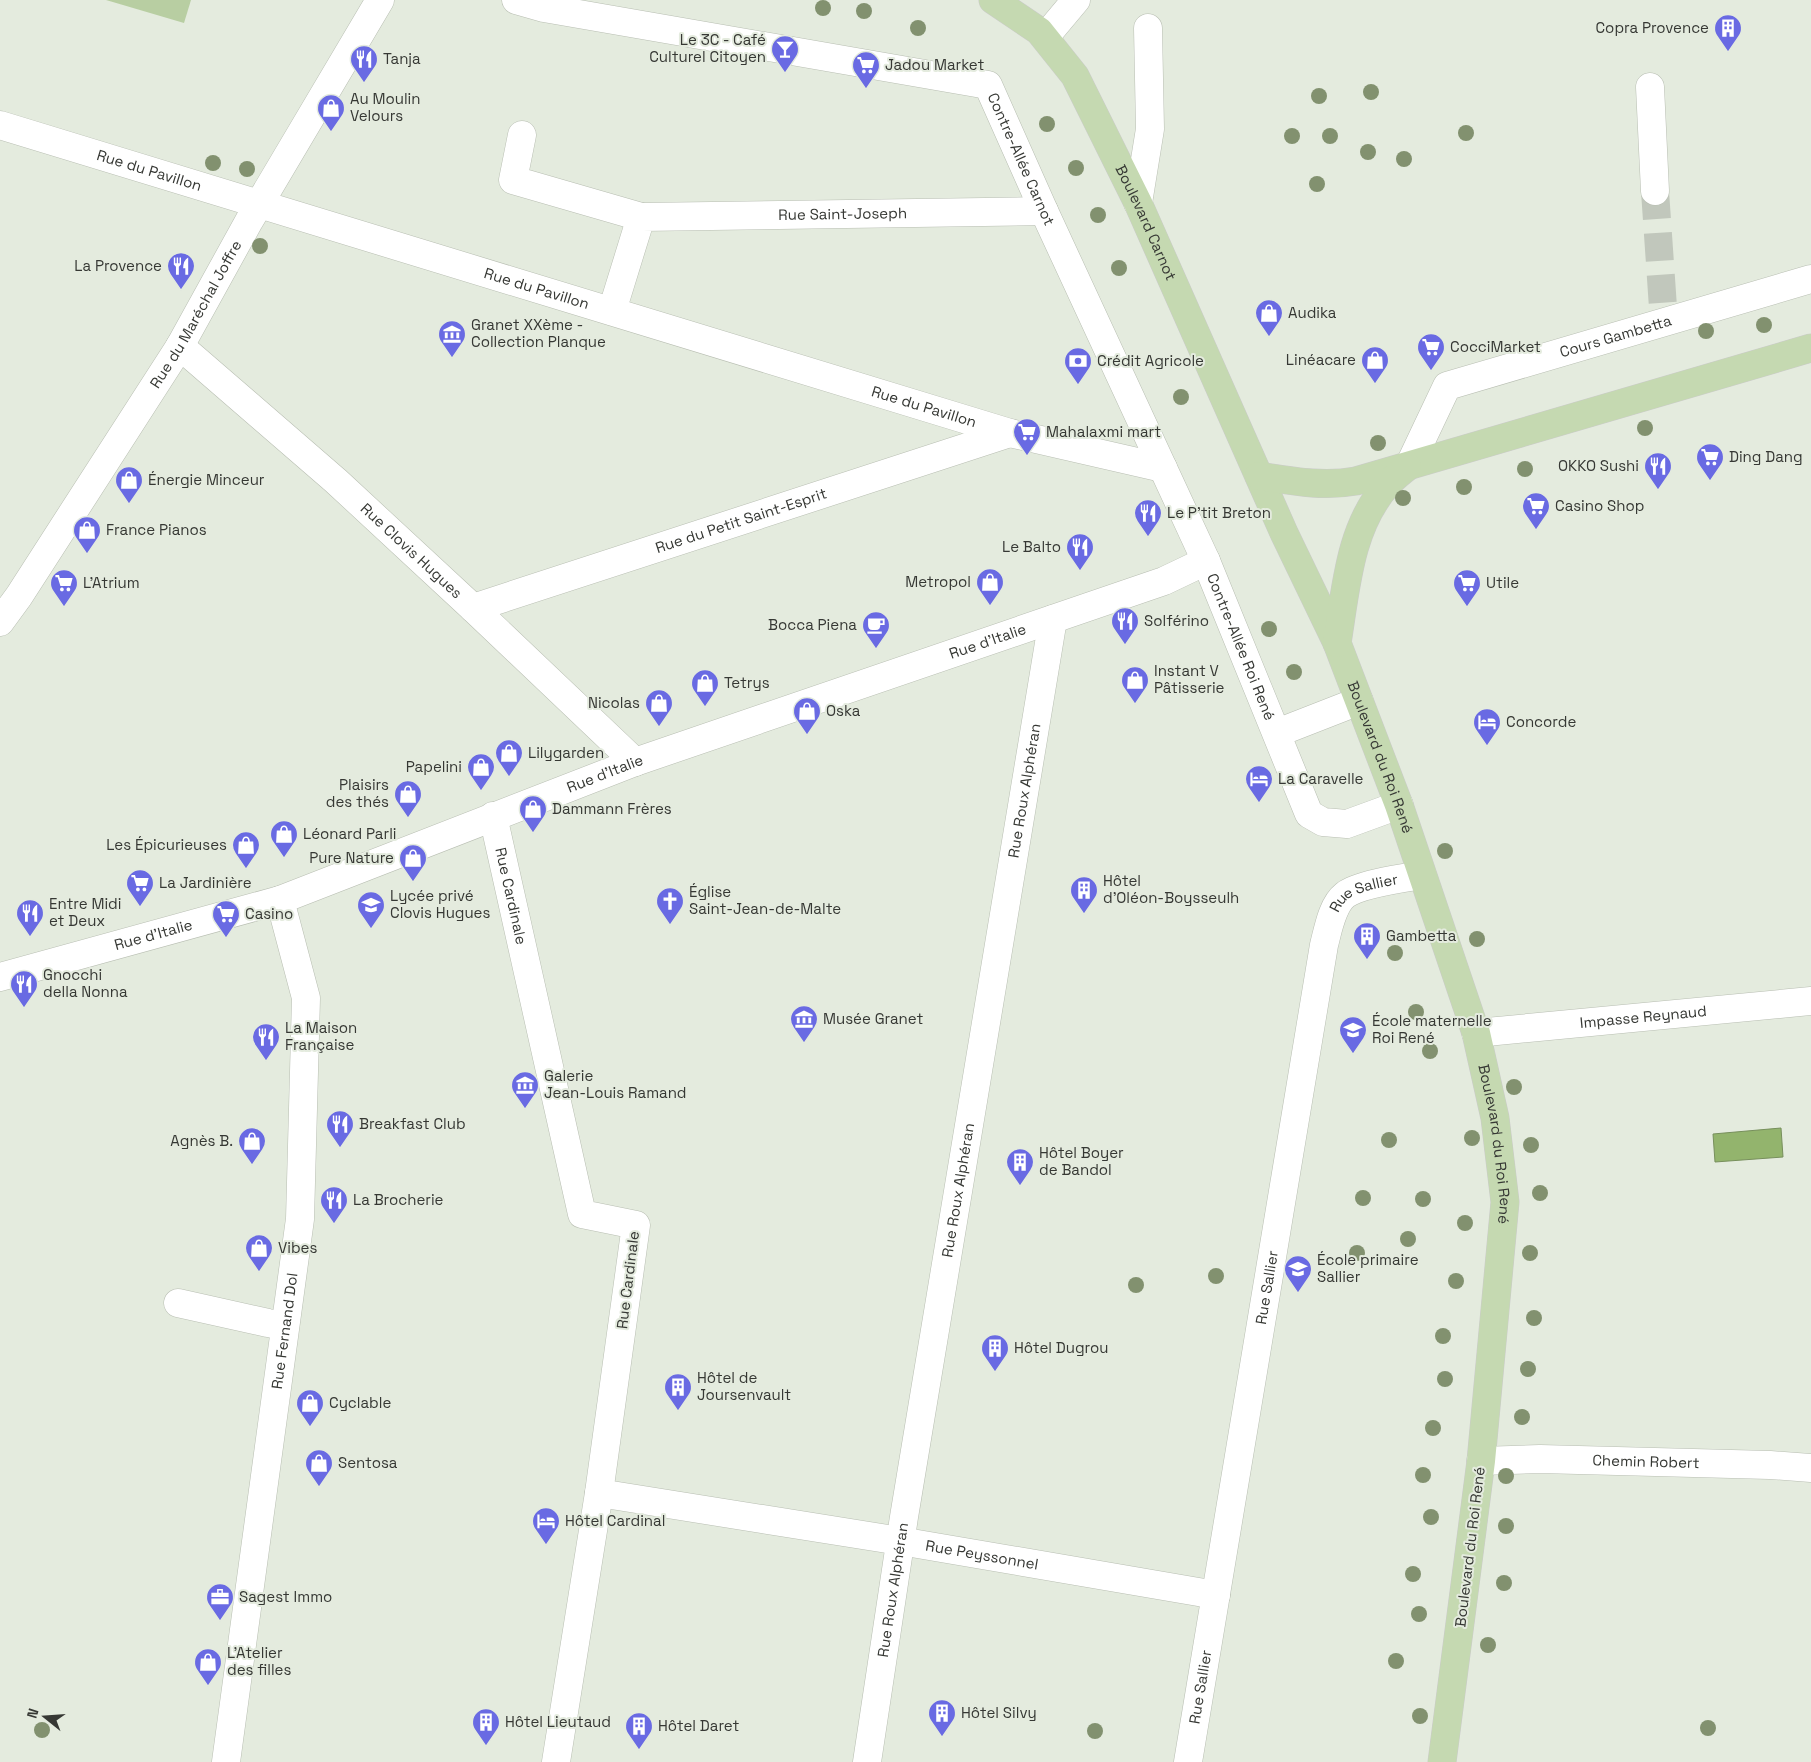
<svg xmlns="http://www.w3.org/2000/svg" width="1811" height="1762" font-family="'Space Grotesk',sans-serif">
<rect width="100%" height="100%" fill="#e4ebde"/>
<path fill="#b8cea2" d="M106,0H191L184,23Z"/>
<path fill="#93b46d" stroke="#778f5c" d="M1781,1128L1783,1157L1715,1162L1713,1134Z"/>
<g fill="none" stroke-linecap="round" stroke-linejoin="round">
<path stroke="#c1c7bc" stroke-width="28" stroke-dasharray="28 14" stroke-linecap="butt" d="M1655,191L1664,322"/>
<g stroke="#b8beb2" stroke-width="29">
<g id="minor">
<path id="s1" d="M516,0L544,8L988,85L1044,211L1206,561L1309,814L1323,822L1347,824L1399,805"/>
<path d="M1045,37L1076,0"/>
<path d="M1650,87L1655,191"/>
<path id="s2" d="M0,125L1010,433L1163,468"/>
<path d="M522,135L513,180L641,217"/>
<path d="M1138,203L1150,129L1148,28"/>
<path id="s3" d="M612,311L641,217L1044,211"/>
<path id="s4" d="M180,346L336,481L473,608L635,762"/>
<path id="s5" d="M1410,464L1447,386L1811,279"/>
<path id="s6" d="M473,608L1010,433"/>
<path id="s7" d="M0,622L19,596L180,346L249,221L380,0"/>
<path d="M1277,733L1359,701"/>
<path id="s8" d="M493,816L582,1214L636,1225L599,1493L556,1762"/>
<path id="s9" d="M0,977L280,900L635,762L1164,581L1206,561"/>
<path id="s10" d="M1476,1033L1811,1001"/>
<path d="M178,1303L268,1323L285,1326"/>
<path id="s11" d="M1481,1461L1540,1459L1770,1465L1811,1468"/>
<path id="s12" d="M599,1493L900,1541L1216,1595"/>
<path id="s13" d="M226,1762L300,1219L306,998L280,900"/>
<path id="s14" d="M867,1762L904,1517L1053,619"/>
<path id="s15" d="M1188,1762L1324,945C1328,930 1332,905 1345,895C1359,884 1404,878 1422,875"/>
</g>
</g>
<g stroke="#cbcbca" stroke-width="29">
<g id="major">
<path id="s16" d="M993,0L1039,31L1075,76L1138,203L1284,533L1337,643L1399,805L1476,1033L1495,1118L1505,1202L1481,1461L1442,1762"/>
<path d="M1259,476C1292,481 1323,487 1356,481L1811,348"/>
<path d="M1337,643C1346,589 1349,528 1387,485C1393,478 1401,472 1407,467"/>
</g>
</g>
<use href="#minor" stroke="#fff" stroke-width="28"/>
<use href="#major" stroke="#c5d9b1" stroke-width="28"/>
</g>
<g fill="#82916f">
<circle cx="823" cy="8" r="8"/>
<circle cx="864" cy="11" r="8"/>
<circle cx="918" cy="28" r="8"/>
<circle cx="1371" cy="92" r="8"/>
<circle cx="1319" cy="96" r="8"/>
<circle cx="1047" cy="124" r="8"/>
<circle cx="1466" cy="133" r="8"/>
<circle cx="1292" cy="136" r="8"/>
<circle cx="1330" cy="136" r="8"/>
<circle cx="1368" cy="152" r="8"/>
<circle cx="1404" cy="159" r="8"/>
<circle cx="213" cy="163" r="8"/>
<circle cx="1076" cy="168" r="8"/>
<circle cx="247" cy="169" r="8"/>
<circle cx="1317" cy="184" r="8"/>
<circle cx="1098" cy="215" r="8"/>
<circle cx="260" cy="246" r="8"/>
<circle cx="1119" cy="268" r="8"/>
<circle cx="1764" cy="325" r="8"/>
<circle cx="1706" cy="331" r="8"/>
<circle cx="1181" cy="397" r="8"/>
<circle cx="1645" cy="428" r="8"/>
<circle cx="1378" cy="443" r="8"/>
<circle cx="1525" cy="469" r="8"/>
<circle cx="1464" cy="487" r="8"/>
<circle cx="1403" cy="498" r="8"/>
<circle cx="1269" cy="629" r="8"/>
<circle cx="1294" cy="672" r="8"/>
<circle cx="1445" cy="851" r="8"/>
<circle cx="1477" cy="939" r="8"/>
<circle cx="1395" cy="953" r="8"/>
<circle cx="1416" cy="1012" r="8"/>
<circle cx="1430" cy="1051" r="8"/>
<circle cx="1514" cy="1087" r="8"/>
<circle cx="1472" cy="1138" r="8"/>
<circle cx="1389" cy="1140" r="8"/>
<circle cx="1531" cy="1145" r="8"/>
<circle cx="1540" cy="1193" r="8"/>
<circle cx="1363" cy="1198" r="8"/>
<circle cx="1423" cy="1199" r="8"/>
<circle cx="1465" cy="1223" r="8"/>
<circle cx="1408" cy="1239" r="8"/>
<circle cx="1357" cy="1253" r="8"/>
<circle cx="1530" cy="1253" r="8"/>
<circle cx="1216" cy="1276" r="8"/>
<circle cx="1456" cy="1281" r="8"/>
<circle cx="1136" cy="1285" r="8"/>
<circle cx="1534" cy="1318" r="8"/>
<circle cx="1443" cy="1336" r="8"/>
<circle cx="1528" cy="1369" r="8"/>
<circle cx="1445" cy="1379" r="8"/>
<circle cx="1522" cy="1417" r="8"/>
<circle cx="1433" cy="1428" r="8"/>
<circle cx="1423" cy="1475" r="8"/>
<circle cx="1506" cy="1476" r="8"/>
<circle cx="1431" cy="1517" r="8"/>
<circle cx="1506" cy="1526" r="8"/>
<circle cx="1413" cy="1574" r="8"/>
<circle cx="1504" cy="1583" r="8"/>
<circle cx="1419" cy="1614" r="8"/>
<circle cx="1488" cy="1645" r="8"/>
<circle cx="1396" cy="1661" r="8"/>
<circle cx="1420" cy="1716" r="8"/>
<circle cx="1708" cy="1728" r="8"/>
<circle cx="42" cy="1730" r="8"/>
<circle cx="1095" cy="1731" r="8"/>
</g>
<defs>
<g id="building-pin" transform="scale(1.4375)"><path d="M0 17L-7.5 6A9.5 9.5 0 1 1 7.5 6Z" fill="#696ae3" stroke="#e4ebde"/><path d="M-4-6H4V6H1V3H-1V6H-4ZM-2.5-4.3h1.7v1.8h-1.7ZM.8-4.3h1.7v1.8H.8ZM-2.5-1h1.7V.8h-1.7ZM.8-1h1.7V.8H.8Z" fill="#fff"/></g>
<g id="bar-pin" transform="scale(1.4375)"><path d="M0 17L-7.5 6A9.5 9.5 0 1 1 7.5 6Z" fill="#696ae3" stroke="#e4ebde"/><path d="M-6-5H6L.8 .8V4.5H3.5V6h-7V4.5H-.8V.8Z" fill="#fff"/></g>
<g id="restaurant-pin" transform="scale(1.4375)"><path d="M0 17L-7.5 6A9.5 9.5 0 1 1 7.5 6Z" fill="#696ae3" stroke="#e4ebde"/><path d="M-5-6h1v4h1v-4h1v4h1v-4h1v5L-1.5 .5V6h-2V.5L-5-1ZM5-6V6H3V1.5H1.5Q1.5-4 5-6Z" fill="#fff"/></g>
<g id="supermarket-pin" transform="scale(1.4375)"><path d="M0 17L-7.5 6A9.5 9.5 0 1 1 7.5 6Z" fill="#696ae3" stroke="#e4ebde"/><path d="M-6-5.5h2.5l.6 2H6L4.5 2H-2.5L-4.4-4H-6ZM-1.5 3.2a1.3 1.3 0 1 0 .1 0ZM3 3.2a1.3 1.3 0 1 0 .1 0Z" fill="#fff"/></g>
<g id="shop-pin" transform="scale(1.4375)"><path d="M0 17L-7.5 6A9.5 9.5 0 1 1 7.5 6Z" fill="#696ae3" stroke="#e4ebde"/><path d="M-5-2.5h2.3a2.7 3.5 0 0 1 5.4 0H5L5.5 6h-11ZM-1.5-2.5h3a1.5 2.3 0 0 0-3 0Z" fill="#fff"/></g>
<g id="museum-pin" transform="scale(1.4375)"><path d="M0 17L-7.5 6A9.5 9.5 0 1 1 7.5 6Z" fill="#696ae3" stroke="#e4ebde"/><path d="M0-6L6-3V-2H-6V-3ZM-5-1h2V3h-2ZM-1-1h2V3h-2ZM3-1h2V3H3ZM-6 4H6V6H-6Z" fill="#fff"/></g>
<g id="bank-pin" transform="scale(1.4375)"><path d="M0 17L-7.5 6A9.5 9.5 0 1 1 7.5 6Z" fill="#696ae3" stroke="#e4ebde"/><path d="M-6-4H6V4H-6ZM0-2.3a2.3 2.3 0 1 0 0 4.6a2.3 2.3 0 1 0 0-4.6Z" fill="#fff"/></g>
<g id="cafe-pin" transform="scale(1.4375)"><path d="M0 17L-7.5 6A9.5 9.5 0 1 1 7.5 6Z" fill="#696ae3" stroke="#e4ebde"/><path d="M-5.5-4.5H6V0H3Q3 3.5 0 3.5H-2.5Q-5.5 3.5-5.5 0ZM3-3.2v2h1.7v-2ZM-6 4.5H4V6H-6Z" fill="#fff"/></g>
<g id="hotel-pin" transform="scale(1.4375)"><path d="M0 17L-7.5 6A9.5 9.5 0 1 1 7.5 6Z" fill="#696ae3" stroke="#e4ebde"/><path d="M-6-4.5h1.5V1H6V5H4.5V3h-9V5H-6ZM-4 0a1.8 1.8 0 1 1 3.6 0ZM.5 0V-2.5h3Q6-2.5 6 0Z" fill="#fff"/></g>
<g id="church-pin" transform="scale(1.4375)"><path d="M0 17L-7.5 6A9.5 9.5 0 1 1 7.5 6Z" fill="#696ae3" stroke="#e4ebde"/><path d="M-1.2-6h2.4v3.5h3.3v2.4h-3.3V6h-2.4V-.1h-3.3v-2.4h3.3Z" fill="#fff"/></g>
<g id="school-pin" transform="scale(1.4375)"><path d="M0 17L-7.5 6A9.5 9.5 0 1 1 7.5 6Z" fill="#696ae3" stroke="#e4ebde"/><path d="M0-5L7-2L0 1L-7-2ZM-4 1L0 2.5L4 1V4Q0 6-4 4Z" fill="#fff"/></g>
<g id="office-pin" transform="scale(1.4375)"><path d="M0 17L-7.5 6A9.5 9.5 0 1 1 7.5 6Z" fill="#696ae3" stroke="#e4ebde"/><path d="M-6-3h4V-5.5h4V-3h4V5H-6ZM-1-4.5V-3h2v-1.5ZM-6 0V1H6V0Z" fill="#fff"/></g>
</defs>
<g fill-rule="evenodd">
<use href="#building-pin" x="1728" y="28"/>
<use href="#bar-pin" x="785" y="49"/>
<use href="#restaurant-pin" x="364" y="59"/>
<use href="#supermarket-pin" x="866" y="65"/>
<use href="#shop-pin" x="331" y="108"/>
<use href="#restaurant-pin" x="181" y="266"/>
<use href="#shop-pin" x="1269" y="313"/>
<use href="#museum-pin" x="452" y="334"/>
<use href="#supermarket-pin" x="1431" y="347"/>
<use href="#shop-pin" x="1375" y="360"/>
<use href="#bank-pin" x="1078" y="361"/>
<use href="#supermarket-pin" x="1027" y="432"/>
<use href="#supermarket-pin" x="1710" y="457"/>
<use href="#restaurant-pin" x="1658" y="466"/>
<use href="#shop-pin" x="129" y="480"/>
<use href="#supermarket-pin" x="1536" y="506"/>
<use href="#restaurant-pin" x="1148" y="513"/>
<use href="#shop-pin" x="87" y="530"/>
<use href="#restaurant-pin" x="1080" y="547"/>
<use href="#shop-pin" x="990" y="582"/>
<use href="#supermarket-pin" x="64" y="583"/>
<use href="#supermarket-pin" x="1467" y="583"/>
<use href="#restaurant-pin" x="1125" y="621"/>
<use href="#cafe-pin" x="876" y="625"/>
<use href="#shop-pin" x="1135" y="680"/>
<use href="#shop-pin" x="705" y="683"/>
<use href="#shop-pin" x="659" y="703"/>
<use href="#shop-pin" x="807" y="711"/>
<use href="#hotel-pin" x="1487" y="722"/>
<use href="#shop-pin" x="509" y="753"/>
<use href="#shop-pin" x="481" y="767"/>
<use href="#hotel-pin" x="1259" y="779"/>
<use href="#shop-pin" x="408" y="794"/>
<use href="#shop-pin" x="533" y="809"/>
<use href="#shop-pin" x="284" y="834"/>
<use href="#shop-pin" x="246" y="845"/>
<use href="#shop-pin" x="413" y="858"/>
<use href="#supermarket-pin" x="140" y="883"/>
<use href="#building-pin" x="1084" y="890"/>
<use href="#church-pin" x="670" y="901"/>
<use href="#school-pin" x="371" y="905"/>
<use href="#restaurant-pin" x="30" y="913"/>
<use href="#supermarket-pin" x="226" y="914"/>
<use href="#building-pin" x="1367" y="936"/>
<use href="#restaurant-pin" x="24" y="984"/>
<use href="#museum-pin" x="804" y="1019"/>
<use href="#school-pin" x="1353" y="1030"/>
<use href="#restaurant-pin" x="266" y="1037"/>
<use href="#museum-pin" x="525" y="1085"/>
<use href="#restaurant-pin" x="340" y="1124"/>
<use href="#shop-pin" x="252" y="1141"/>
<use href="#building-pin" x="1020" y="1162"/>
<use href="#restaurant-pin" x="334" y="1200"/>
<use href="#shop-pin" x="259" y="1248"/>
<use href="#school-pin" x="1298" y="1269"/>
<use href="#building-pin" x="995" y="1348"/>
<use href="#building-pin" x="678" y="1387"/>
<use href="#shop-pin" x="310" y="1403"/>
<use href="#shop-pin" x="319" y="1463"/>
<use href="#hotel-pin" x="546" y="1521"/>
<use href="#office-pin" x="220" y="1597"/>
<use href="#shop-pin" x="208" y="1662"/>
<use href="#building-pin" x="942" y="1713"/>
<use href="#building-pin" x="486" y="1722"/>
<use href="#building-pin" x="639" y="1726"/>
</g>
<g text-anchor="middle" stroke-width="4" stroke-linejoin="round" paint-order="stroke">
<g font-size="15" fill="#363834" stroke="#e4ebde" text-anchor="start">
<text x="1709" y="33" text-anchor="end">Copra Provence</text>
<text x="766" y="45" text-anchor="end">Le 3C - Café<tspan x="766" dy="17">Culturel Citoyen</tspan></text>
<text x="383" y="64">Tanja</text>
<text x="885" y="70">Jadou Market</text>
<text x="350" y="104">Au Moulin<tspan x="350" dy="17">Velours</tspan></text>
<text x="162" y="271" text-anchor="end">La Provence</text>
<text x="1288" y="318">Audika</text>
<text x="471" y="330">Granet XXème -<tspan x="471" dy="17">Collection Planque</tspan></text>
<text x="1450" y="352">CocciMarket</text>
<text x="1356" y="365" text-anchor="end">Linéacare</text>
<text x="1097" y="366">Crédit Agricole</text>
<text x="1046" y="437">Mahalaxmi mart</text>
<text x="1729" y="462">Ding Dang</text>
<text x="1639" y="471" text-anchor="end">OKKO Sushi</text>
<text x="148" y="485">Énergie Minceur</text>
<text x="1555" y="511">Casino Shop</text>
<text x="1167" y="518">Le P'tit Breton</text>
<text x="106" y="535">France Pianos</text>
<text x="1061" y="552" text-anchor="end">Le Balto</text>
<text x="971" y="587" text-anchor="end">Metropol</text>
<text x="83" y="588">L'Atrium</text>
<text x="1486" y="588">Utile</text>
<text x="1144" y="626">Solférino</text>
<text x="857" y="630" text-anchor="end">Bocca Piena</text>
<text x="1154" y="676">Instant V<tspan x="1154" dy="17">Pâtisserie</tspan></text>
<text x="724" y="688">Tetrys</text>
<text x="640" y="708" text-anchor="end">Nicolas</text>
<text x="826" y="716">Oska</text>
<text x="1506" y="727">Concorde</text>
<text x="528" y="758">Lilygarden</text>
<text x="462" y="772" text-anchor="end">Papelini</text>
<text x="1278" y="784">La Caravelle</text>
<text x="389" y="790" text-anchor="end">Plaisirs<tspan x="389" dy="17">des thés</tspan></text>
<text x="552" y="814">Dammann Frères</text>
<text x="303" y="839">Léonard Parli</text>
<text x="227" y="850" text-anchor="end">Les Épicurieuses</text>
<text x="394" y="863" text-anchor="end">Pure Nature</text>
<text x="1103" y="886">Hôtel<tspan x="1103" dy="17">d'Oléon-Boysseulh</tspan></text>
<text x="159" y="888">La Jardinière</text>
<text x="689" y="897">Église<tspan x="689" dy="17">Saint-Jean-de-Malte</tspan></text>
<text x="390" y="901">Lycée privé<tspan x="390" dy="17">Clovis Hugues</tspan></text>
<text x="49" y="909">Entre Midi<tspan x="49" dy="17">et Deux</tspan></text>
<text x="245" y="919">Casino</text>
<text x="1386" y="941">Gambetta</text>
<text x="43" y="980">Gnocchi<tspan x="43" dy="17">della Nonna</tspan></text>
<text x="823" y="1024">Musée Granet</text>
<text x="1372" y="1026">École maternelle<tspan x="1372" dy="17">Roi René</tspan></text>
<text x="285" y="1033">La Maison<tspan x="285" dy="17">Française</tspan></text>
<text x="544" y="1081">Galerie<tspan x="544" dy="17">Jean-Louis Ramand</tspan></text>
<text x="359" y="1129">Breakfast Club</text>
<text x="233" y="1146" text-anchor="end">Agnès B.</text>
<text x="1039" y="1158">Hôtel Boyer<tspan x="1039" dy="17">de Bandol</tspan></text>
<text x="353" y="1205">La Brocherie</text>
<text x="278" y="1253">Vibes</text>
<text x="1317" y="1265">École primaire<tspan x="1317" dy="17">Sallier</tspan></text>
<text x="1014" y="1353">Hôtel Dugrou</text>
<text x="697" y="1383">Hôtel de<tspan x="697" dy="17">Joursenvault</tspan></text>
<text x="329" y="1408">Cyclable</text>
<text x="338" y="1468">Sentosa</text>
<text x="565" y="1526">Hôtel Cardinal</text>
<text x="239" y="1602">Sagest Immo</text>
<text x="227" y="1658">L'Atelier<tspan x="227" dy="17">des filles</tspan></text>
<text x="961" y="1718">Hôtel Silvy</text>
<text x="505" y="1727">Hôtel Lieutaud</text>
<text x="658" y="1731">Hôtel Daret</text>
</g>
<g font-size="15" fill="#363834" stroke="#e4ebde">
<text dy="5" stroke="none"><textPath href="#s1" startOffset="561">Contre-Allée Carnot</textPath></text>
<text dy="5" stroke="none"><textPath href="#s2" startOffset="156">Rue du Pavillon</textPath></text>
<text dy="5" stroke="none"><textPath href="#s3" startOffset="300">Rue Saint-Joseph</textPath></text>
<text dy="5" stroke="none"><textPath href="#s16" startOffset="276">Boulevard Carnot</textPath></text>
<text dy="5" stroke="none"><textPath href="#s2" startOffset="561">Rue du Pavillon</textPath></text>
<text dy="5" stroke="none"><textPath href="#s7" startOffset="365">Rue du Maréchal Joffre</textPath></text>
<text dy="5" stroke="none"><textPath href="#s5" startOffset="262">Cours Gambetta</textPath></text>
<text dy="5" stroke="none"><textPath href="#s2" startOffset="966">Rue du Pavillon</textPath></text>
<text dy="5" stroke="none"><textPath href="#s6" startOffset="282">Rue du Petit Saint-Esprit</textPath></text>
<text dy="5" stroke="none"><textPath href="#s4" startOffset="309">Rue Clovis Hugues</textPath></text>
<text dy="5" stroke="none"><textPath href="#s9" startOffset="1044">Rue d'Italie</textPath></text>
<text dy="5" stroke="none"><textPath href="#s1" startOffset="1096">Contre-Allée Roi René</textPath></text>
<text dy="5" stroke="none"><textPath href="#s16" startOffset="860">Boulevard du Roi René</textPath></text>
<text dy="5" stroke="none"><textPath href="#s9" startOffset="639">Rue d'Italie</textPath></text>
<text dy="5" stroke="none"><textPath href="#s14" startOffset="984">Rue Roux Alphéran</textPath></text>
<text dy="5" stroke="none"><textPath href="#s8" startOffset="82">Rue Cardinale</textPath></text>
<text dy="5" stroke="none"><textPath href="#s15" startOffset="901">Rue Sallier</textPath></text>
<text dy="5" stroke="none"><textPath href="#s9" startOffset="159">Rue d'Italie</textPath></text>
<text dy="5" stroke="none"><textPath href="#s10" startOffset="168">Impasse Reynaud</textPath></text>
<text dy="5" stroke="none"><textPath href="#s16" startOffset="1265">Boulevard du Roi René</textPath></text>
<text dy="5" stroke="none"><textPath href="#s14" startOffset="579">Rue Roux Alphéran</textPath></text>
<text transform="translate(628 1280) rotate(-83)" y="5">Rue Cardinale</text>
<text dy="5" stroke="none"><textPath href="#s15" startOffset="481">Rue Sallier</textPath></text>
<text dy="5" stroke="none"><textPath href="#s13" startOffset="435">Rue Fernand Dol</textPath></text>
<text dy="5" stroke="none"><textPath href="#s11" startOffset="165">Chemin Robert</textPath></text>
<text transform="translate(1470 1547) rotate(-83)" y="5">Boulevard du Roi René</text>
<text dy="5" stroke="none"><textPath href="#s12" startOffset="388">Rue Peyssonnel</textPath></text>
<text dy="5" stroke="none"><textPath href="#s14" startOffset="174">Rue Roux Alphéran</textPath></text>
<text dy="5" stroke="none"><textPath href="#s15" startOffset="76">Rue Sallier</textPath></text>
</g>
</g>
<g transform="translate(45 1717) rotate(287)" stroke="#e4ebde" stroke-width="4" paint-order="stroke">
<path d="M0-4L9 19L0 12L-9 19Z" fill="#363834"/>
<text y="-8" font-size="14" font-weight="bold" text-anchor="middle" fill="#363834">N</text>
</g>
</svg>
